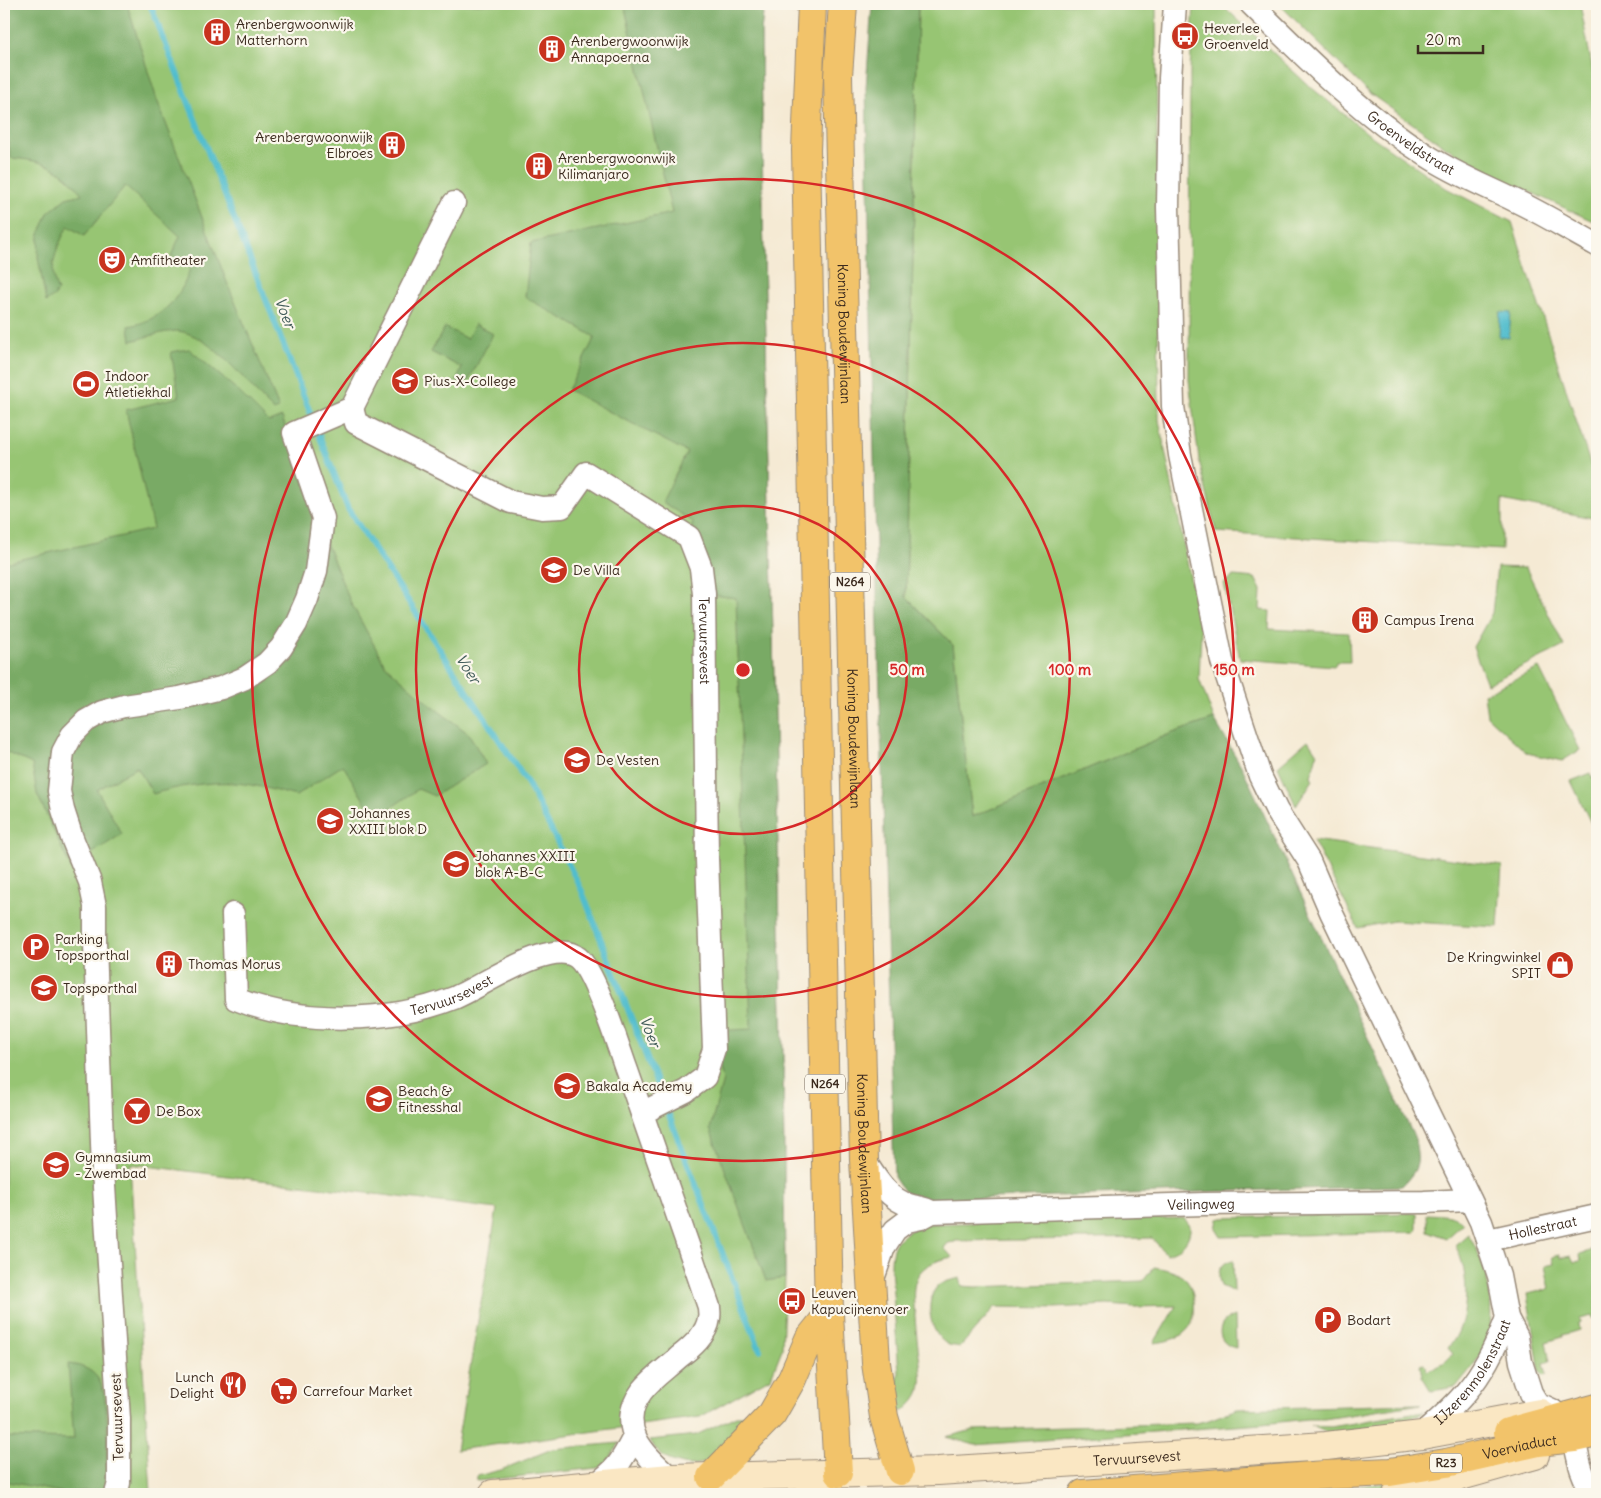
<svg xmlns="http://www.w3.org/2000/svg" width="1601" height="1498" font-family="Delius,sans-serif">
<rect width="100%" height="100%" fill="#fbf7ec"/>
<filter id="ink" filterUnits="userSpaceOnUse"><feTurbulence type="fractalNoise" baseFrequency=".02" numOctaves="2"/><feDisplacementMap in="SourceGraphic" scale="10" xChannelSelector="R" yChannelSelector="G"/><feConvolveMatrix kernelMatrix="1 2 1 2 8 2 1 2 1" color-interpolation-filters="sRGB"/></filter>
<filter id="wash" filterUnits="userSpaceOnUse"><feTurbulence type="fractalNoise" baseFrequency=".0096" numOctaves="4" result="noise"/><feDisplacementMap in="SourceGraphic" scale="20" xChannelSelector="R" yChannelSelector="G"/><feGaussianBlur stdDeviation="1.12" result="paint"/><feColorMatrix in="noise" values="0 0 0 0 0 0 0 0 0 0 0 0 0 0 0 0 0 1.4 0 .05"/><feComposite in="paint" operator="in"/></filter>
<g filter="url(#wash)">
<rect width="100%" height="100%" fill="#f5ead4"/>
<path fill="#97c573" stroke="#697848" d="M4,4H764L761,32L763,213L783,1057L785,1278L782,1349L771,1377L700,1417L456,1450L497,1209L130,1164L151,1493L4,1494Z
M918,4H1156L1159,420L1201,632L1199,679L1214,719L1170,734L972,817L953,645L906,597Z
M1194,4H1221L1307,84L1367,133L1446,188L1512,222L1597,485V519L1502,500V550L1216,532L1199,460L1189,380L1190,70Z
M1279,4H1580L1597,93V223L1500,178L1447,148L1369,93Z
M1497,567L1526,568L1564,646L1487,684L1473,647L1492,613Z
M1234,576L1255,578L1261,590L1260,610L1270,611L1269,629L1349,633L1350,662H1336L1335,666L1240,659L1224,583Z
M1539,668L1580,750L1562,761L1527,753L1487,716L1484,694Z
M1308,740L1317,754L1311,776L1313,780L1296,806L1278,766Z
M1591,773L1597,787V836L1571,781Z
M1313,840L1502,866L1498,927L1394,921L1358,928Z
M1411,1213L1417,1214V1230L1415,1232L1221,1237L1216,1229L1218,1219L1222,1218Z
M1427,1214C1439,1215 1456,1214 1463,1224L1447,1238L1428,1231Z
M1184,1218L1190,1226C1191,1240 1180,1251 1166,1254L1152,1238L955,1241V1242L948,1243L944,1248L952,1257C913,1265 911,1281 915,1316C916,1332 918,1347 920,1363C921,1374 923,1381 919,1393C916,1400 909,1406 904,1411H897L895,1397L899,1372L891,1267C891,1238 900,1237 922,1224Z
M1468,1234C1486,1263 1498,1309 1486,1342C1480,1359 1467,1373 1456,1387L1431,1391L1422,1376L1420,1365L1424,1364L1427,1371L1445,1362L1453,1354L1448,1348C1470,1324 1471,1273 1455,1245Z
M1597,1249V1316L1593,1319L1592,1316L1580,1319L1581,1322L1578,1324L1579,1330L1563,1335V1337L1546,1342L1550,1361L1544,1363L1547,1375L1544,1376L1540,1372L1527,1294L1550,1289L1545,1266L1554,1264L1552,1257L1560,1255L1561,1258L1571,1256L1574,1262L1581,1261L1580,1254Z
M1233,1260L1234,1292L1221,1286C1216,1273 1220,1263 1233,1260Z
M1154,1267C1178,1271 1192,1277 1194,1302C1197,1331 1180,1340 1154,1343L1176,1306L1135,1307L1107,1305L1055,1308L995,1307L960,1347C957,1346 952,1346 949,1345C930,1337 923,1300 938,1286C944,1281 953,1280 960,1278L962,1286L975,1287L1143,1281Z
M1235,1316L1236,1348C1215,1344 1215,1321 1235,1316Z
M1418,1404H1421L1324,1419H1307L1262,1424L975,1445L946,1437L973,1430L1196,1423L1209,1420L1237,1409Z
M1424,1411C1405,1425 1379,1426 1356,1430C1347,1431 1337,1433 1328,1432C1322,1432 1317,1427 1310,1426L1331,1427Z
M736,1416H742L751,1422C735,1438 716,1464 691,1465C686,1465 680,1463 676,1462C664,1460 655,1450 650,1440L696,1435Z
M620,1443L604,1466L597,1468L477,1481V1476L501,1470L552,1449Z
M1441,1472L1361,1494H1340V1491L1320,1494H1302L1340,1490Z
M824,1488L827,1489L828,1494H634L739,1489Z"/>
<path fill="#79aa65" stroke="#5a6a42" d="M4,4H127L157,100L228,285L279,408L274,411C250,388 211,333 177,331C163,331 145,338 131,341L129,326C161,321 185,295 191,263L171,256L180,236L125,186L84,236L68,226C57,247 47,268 58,291L55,293L56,295L46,302L38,257L39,235L48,213L66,198L82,194C59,166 46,161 11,158L4,122Z
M624,4H764L761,32L763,213L783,1057L785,1278L766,1281L710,1129L723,1080L712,1031L751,1029L736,598L704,594L689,537L693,522L662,502L687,452L568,390L595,337L525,297L531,243L672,213Z
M872,4H918L906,597L953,645L972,817L1170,734L1214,719L1243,769L1256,797L1415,1139C1419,1164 1420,1167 1402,1186L923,1200C907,1195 903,1192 894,1177L877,595L866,88Z
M475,324L493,334L466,386L456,381L462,368L431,352L445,327L467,339Z
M189,349L236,389L269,422L282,417L316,518L350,601L385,665L428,703L469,734L486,764L434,796L418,789L375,819L343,765L296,796C276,791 255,784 234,783C211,781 175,787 153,794L137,767L97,790L122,834L94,852L73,873L37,794L32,764L4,751V563L153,529L126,410L179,397L171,352Z
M68,1364C79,1365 89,1368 96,1376C113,1395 106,1463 105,1489L65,1493L4,1481V1437L74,1439Z"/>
<path fill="#51bdcd" stroke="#467476" d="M1500,312L1511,313L1509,338L1499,337Z"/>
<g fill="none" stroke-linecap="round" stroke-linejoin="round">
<path stroke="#51bdcd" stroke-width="6" d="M150,4L348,509L528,784L582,891L760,1350"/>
</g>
</g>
<g filter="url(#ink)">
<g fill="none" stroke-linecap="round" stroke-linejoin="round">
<g stroke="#988a79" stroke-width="25">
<g id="minor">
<path d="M1175,4L1170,78L1168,207L1173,406L1180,455L1222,661L1240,716L1260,776L1277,811L1309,861L1331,912L1481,1222L1499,1276L1507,1318L1517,1337L1521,1362L1531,1393L1537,1403L1552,1410"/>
<path id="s1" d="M1251,4C1306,58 1360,113 1426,155C1455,174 1483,185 1514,200C1542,213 1569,230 1597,245"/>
<path id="s2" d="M352,408L356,423L511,502L542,508L562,507L586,473L689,537L701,568L704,594L707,859L714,1049L705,1077L686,1091L642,1113"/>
<path id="s3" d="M233,914L236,999C299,1025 391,1023 454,998C482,987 552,936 578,958C595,972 617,1043 626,1068C654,1147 682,1227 709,1307C709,1310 710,1315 709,1318C707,1335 691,1348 679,1357C667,1368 652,1378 642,1391C615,1427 644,1455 671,1478"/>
<path d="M864,1160C876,1178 888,1199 909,1205C920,1208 922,1207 932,1212"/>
<path id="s4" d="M1488,1240L1597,1216"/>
<path id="s5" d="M874,1276L884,1247L895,1230L907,1221L921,1218L932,1212L1204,1204L1424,1202L1470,1200"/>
<path id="s6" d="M1422,1435C1437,1421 1453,1408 1466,1392C1485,1370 1497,1344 1507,1318"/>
<path d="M1574,1438C1578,1458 1581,1478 1595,1494"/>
<path d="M595,1485C618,1468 621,1462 634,1437"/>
<path d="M116,1494L119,1483V1419L103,1171L95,944V906L90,882L72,838L63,810L59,791L63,752L72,735L86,721L102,712L124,706L180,698L221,688L245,678L267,663L281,648L296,624L307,599L316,571L323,518L294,433L352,408L454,203"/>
</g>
</g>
<g stroke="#988a79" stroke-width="30">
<g id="secondary">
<path id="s7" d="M493,1494L671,1478L938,1471L1326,1446L1422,1435L1540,1413"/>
<path d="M1397,1494L1535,1455"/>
</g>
</g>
<g stroke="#988a79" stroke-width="30">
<g id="primary">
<path d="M1508,1432L1597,1408"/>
<path id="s8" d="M1083,1494L1324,1475L1390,1472L1446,1463L1538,1442L1574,1438L1597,1433"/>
</g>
</g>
<g stroke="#988a79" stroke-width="30">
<g id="trunk">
<path d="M812,4L806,150L829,1314L838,1473"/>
<path id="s9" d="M843,4L838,76L864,1160L876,1363L884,1417L900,1471"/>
<path d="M711,1477L772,1414L792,1379L809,1339L829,1314"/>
</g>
</g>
<use href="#minor" stroke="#fff" stroke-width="22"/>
<use href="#secondary" stroke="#fae7c3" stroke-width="28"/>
<use href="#primary" stroke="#f2c36a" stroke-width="28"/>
<use href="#trunk" stroke="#f2c36a" stroke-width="28"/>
</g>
</g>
<g fill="none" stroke="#d62828" stroke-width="2.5">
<circle cx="743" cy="670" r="164"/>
<circle cx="743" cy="670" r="327"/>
<circle cx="743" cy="670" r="491"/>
</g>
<defs>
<g id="building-disc" transform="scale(1.4375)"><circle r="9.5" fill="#c8321e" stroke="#fbf7ec"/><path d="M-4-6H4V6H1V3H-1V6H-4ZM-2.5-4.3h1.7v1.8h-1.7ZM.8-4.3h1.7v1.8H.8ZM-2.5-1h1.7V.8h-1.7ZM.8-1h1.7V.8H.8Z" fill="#fff"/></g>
<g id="bus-disc" transform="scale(1.4375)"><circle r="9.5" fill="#c8321e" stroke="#fbf7ec"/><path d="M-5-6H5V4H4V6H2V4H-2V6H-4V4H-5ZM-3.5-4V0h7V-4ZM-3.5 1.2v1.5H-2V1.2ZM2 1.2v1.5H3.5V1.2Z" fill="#fff"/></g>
<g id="theatre-disc" transform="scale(1.4375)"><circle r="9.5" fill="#c8321e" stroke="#fbf7ec"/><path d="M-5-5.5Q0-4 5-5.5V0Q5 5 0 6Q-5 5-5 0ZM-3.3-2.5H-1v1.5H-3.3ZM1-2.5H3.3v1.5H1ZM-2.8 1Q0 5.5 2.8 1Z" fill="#fff"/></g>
<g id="university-disc" transform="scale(1.4375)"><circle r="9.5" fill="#c8321e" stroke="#fbf7ec"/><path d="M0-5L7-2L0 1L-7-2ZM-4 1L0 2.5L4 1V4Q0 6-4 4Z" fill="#fff"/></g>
<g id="stadium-disc" transform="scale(1.4375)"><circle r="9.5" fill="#c8321e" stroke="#fbf7ec"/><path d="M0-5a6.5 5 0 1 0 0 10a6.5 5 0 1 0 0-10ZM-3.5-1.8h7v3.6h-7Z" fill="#fff"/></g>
<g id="school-disc" transform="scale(1.4375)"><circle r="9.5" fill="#c8321e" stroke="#fbf7ec"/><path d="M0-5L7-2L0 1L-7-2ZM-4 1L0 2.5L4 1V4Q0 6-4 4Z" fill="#fff"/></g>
<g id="parking-disc" transform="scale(1.4375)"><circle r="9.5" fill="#c8321e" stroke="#fbf7ec"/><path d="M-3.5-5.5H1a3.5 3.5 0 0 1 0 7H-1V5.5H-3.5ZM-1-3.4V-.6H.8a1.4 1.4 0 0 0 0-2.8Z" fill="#fff"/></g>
<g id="shop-disc" transform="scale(1.4375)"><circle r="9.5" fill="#c8321e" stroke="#fbf7ec"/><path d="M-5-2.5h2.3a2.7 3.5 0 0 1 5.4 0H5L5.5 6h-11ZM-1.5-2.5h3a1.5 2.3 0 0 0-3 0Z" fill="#fff"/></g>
<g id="bar-disc" transform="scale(1.4375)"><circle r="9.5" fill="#c8321e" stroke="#fbf7ec"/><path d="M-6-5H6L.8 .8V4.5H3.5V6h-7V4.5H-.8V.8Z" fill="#fff"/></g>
<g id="restaurant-disc" transform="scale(1.4375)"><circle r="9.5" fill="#c8321e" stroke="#fbf7ec"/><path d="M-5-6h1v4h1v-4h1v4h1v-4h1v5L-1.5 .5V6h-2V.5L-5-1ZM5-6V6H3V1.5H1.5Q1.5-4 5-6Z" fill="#fff"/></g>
<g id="supermarket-disc" transform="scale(1.4375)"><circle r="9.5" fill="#c8321e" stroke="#fbf7ec"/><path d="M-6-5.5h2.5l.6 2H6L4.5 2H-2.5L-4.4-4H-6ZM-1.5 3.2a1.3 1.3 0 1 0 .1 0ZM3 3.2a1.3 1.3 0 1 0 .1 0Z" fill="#fff"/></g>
</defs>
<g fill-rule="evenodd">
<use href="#building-disc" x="217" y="32"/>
<use href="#bus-disc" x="1185" y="36"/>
<use href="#building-disc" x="552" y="49"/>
<use href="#building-disc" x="392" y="145"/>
<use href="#building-disc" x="539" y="166"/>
<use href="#theatre-disc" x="112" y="260"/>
<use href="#university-disc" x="405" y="381"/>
<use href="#stadium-disc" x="86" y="384"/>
<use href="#school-disc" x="554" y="570"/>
<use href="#building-disc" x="1365" y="620"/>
<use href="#university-disc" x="577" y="760"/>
<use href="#university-disc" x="330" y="821"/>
<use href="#university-disc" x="456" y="864"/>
<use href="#parking-disc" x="36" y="947"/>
<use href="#building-disc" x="169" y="964"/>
<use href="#shop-disc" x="1560" y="965"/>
<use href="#university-disc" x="44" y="988"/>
<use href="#university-disc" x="567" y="1086"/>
<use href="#university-disc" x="379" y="1099"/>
<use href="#bar-disc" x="137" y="1111"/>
<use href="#university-disc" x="56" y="1165"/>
<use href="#bus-disc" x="792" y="1301"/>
<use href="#parking-disc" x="1328" y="1320"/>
<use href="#restaurant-disc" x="233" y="1385"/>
<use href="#supermarket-disc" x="284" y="1391"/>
</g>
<g text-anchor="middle" stroke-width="4.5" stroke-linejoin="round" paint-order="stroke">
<g fill="#fbf7ec" stroke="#75685c" stroke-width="1">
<rect x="830" y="572.5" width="40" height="19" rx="4"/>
<rect x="805" y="1074.5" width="40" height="19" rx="4"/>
<rect x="1430" y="1453.5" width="32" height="19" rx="4"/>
</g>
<g font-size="12" font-weight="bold" fill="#3b2a1e">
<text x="850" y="586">N264</text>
<text x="825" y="1088">N264</text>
<text x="1446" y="1467">R23</text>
</g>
<g font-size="14" fill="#3b2a1e" stroke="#fbf7ec" text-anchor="start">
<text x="236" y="29">Arenbergwoonwijk<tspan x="236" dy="16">Matterhorn</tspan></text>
<text x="1204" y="33">Heverlee<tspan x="1204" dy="16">Groenveld</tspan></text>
<text x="571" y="46">Arenbergwoonwijk<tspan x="571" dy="16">Annapoerna</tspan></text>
<text x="373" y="142" text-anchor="end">Arenbergwoonwijk<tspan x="373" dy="16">Elbroes</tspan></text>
<text x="558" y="163">Arenbergwoonwijk<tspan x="558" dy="16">Kilimanjaro</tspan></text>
<text x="131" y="265">Amfitheater</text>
<text x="105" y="381">Indoor<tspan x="105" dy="16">Atletiekhal</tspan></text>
<text x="424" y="386">Pius-X-College</text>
<text x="573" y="575">De Villa</text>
<text x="1384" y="625">Campus Irena</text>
<text x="596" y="765">De Vesten</text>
<text x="349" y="818">Johannes<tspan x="349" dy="16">XXIII blok D</tspan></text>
<text x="475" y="861">Johannes XXIII<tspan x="475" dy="16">blok A-B-C</tspan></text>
<text x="55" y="944">Parking<tspan x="55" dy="16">Topsporthal</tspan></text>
<text x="1541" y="962" text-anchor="end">De Kringwinkel<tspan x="1541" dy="16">SPIT</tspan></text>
<text x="188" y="969">Thomas Morus</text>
<text x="63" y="993">Topsporthal</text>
<text x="586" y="1091">Bakala Academy</text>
<text x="398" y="1096">Beach &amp;<tspan x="398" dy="16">Fitnesshal</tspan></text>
<text x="156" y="1116">De Box</text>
<text x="75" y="1162">Gymnasium<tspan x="75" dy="16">- Zwembad</tspan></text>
<text x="811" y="1298">Leuven<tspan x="811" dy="16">Kapucijnenvoer</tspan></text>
<text x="1347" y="1325">Bodart</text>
<text x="214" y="1382" text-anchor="end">Lunch<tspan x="214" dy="16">Delight</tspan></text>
<text x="303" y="1396">Carrefour Market</text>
</g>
<g font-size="14" fill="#3b2a1e" stroke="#fbf7ec">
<text dy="5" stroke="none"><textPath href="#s1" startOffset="212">Groenveldstraat</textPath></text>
<text dy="5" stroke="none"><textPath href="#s9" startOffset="330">Koning Boudewijnlaan</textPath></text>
<text dy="5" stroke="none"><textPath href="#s2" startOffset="510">Tervuursevest</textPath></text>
<text dy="5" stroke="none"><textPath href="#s9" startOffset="735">Koning Boudewijnlaan</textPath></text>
<text dy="5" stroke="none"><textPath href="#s3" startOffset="306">Tervuursevest</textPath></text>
<text dy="5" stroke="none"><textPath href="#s9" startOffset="1140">Koning Boudewijnlaan</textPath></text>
<text dy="5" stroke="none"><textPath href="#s5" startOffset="362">Veilingweg</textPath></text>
<text dy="5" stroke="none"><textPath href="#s4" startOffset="56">Hollestraat</textPath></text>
<text dy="5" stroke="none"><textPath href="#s6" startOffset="82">IJzerenmolenstraat</textPath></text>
<text transform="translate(117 1417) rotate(-92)" y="5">Tervuursevest</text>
<text dy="5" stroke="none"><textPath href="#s8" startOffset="440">Voerviaduct</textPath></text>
<text dy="5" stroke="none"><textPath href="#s7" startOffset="645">Tervuursevest</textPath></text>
</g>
<g font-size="15" font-style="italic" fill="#435d5b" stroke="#fbf7ec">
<text transform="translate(285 313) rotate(69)" y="5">Voer</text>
<text transform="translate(468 669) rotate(57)" y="5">Voer</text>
<text transform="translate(650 1032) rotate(69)" y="5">Voer</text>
</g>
</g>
<circle cx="743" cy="670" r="8" fill="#d62828" stroke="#fbf7ec" stroke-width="2.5"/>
<g font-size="15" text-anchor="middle" font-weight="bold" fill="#d62828" stroke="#fbf7ec" stroke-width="4.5" stroke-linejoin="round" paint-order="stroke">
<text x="907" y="675">50 m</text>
<text x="1070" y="675">100 m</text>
<text x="1234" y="675">150 m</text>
</g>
<rect width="1601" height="1498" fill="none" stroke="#fbf7ec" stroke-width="20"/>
<path d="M1418 45v8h65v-8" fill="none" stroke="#3b2a1e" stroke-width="2.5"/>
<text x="1426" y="45" font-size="15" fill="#3b2a1e" stroke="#fbf7ec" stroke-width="4" paint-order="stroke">20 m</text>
</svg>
